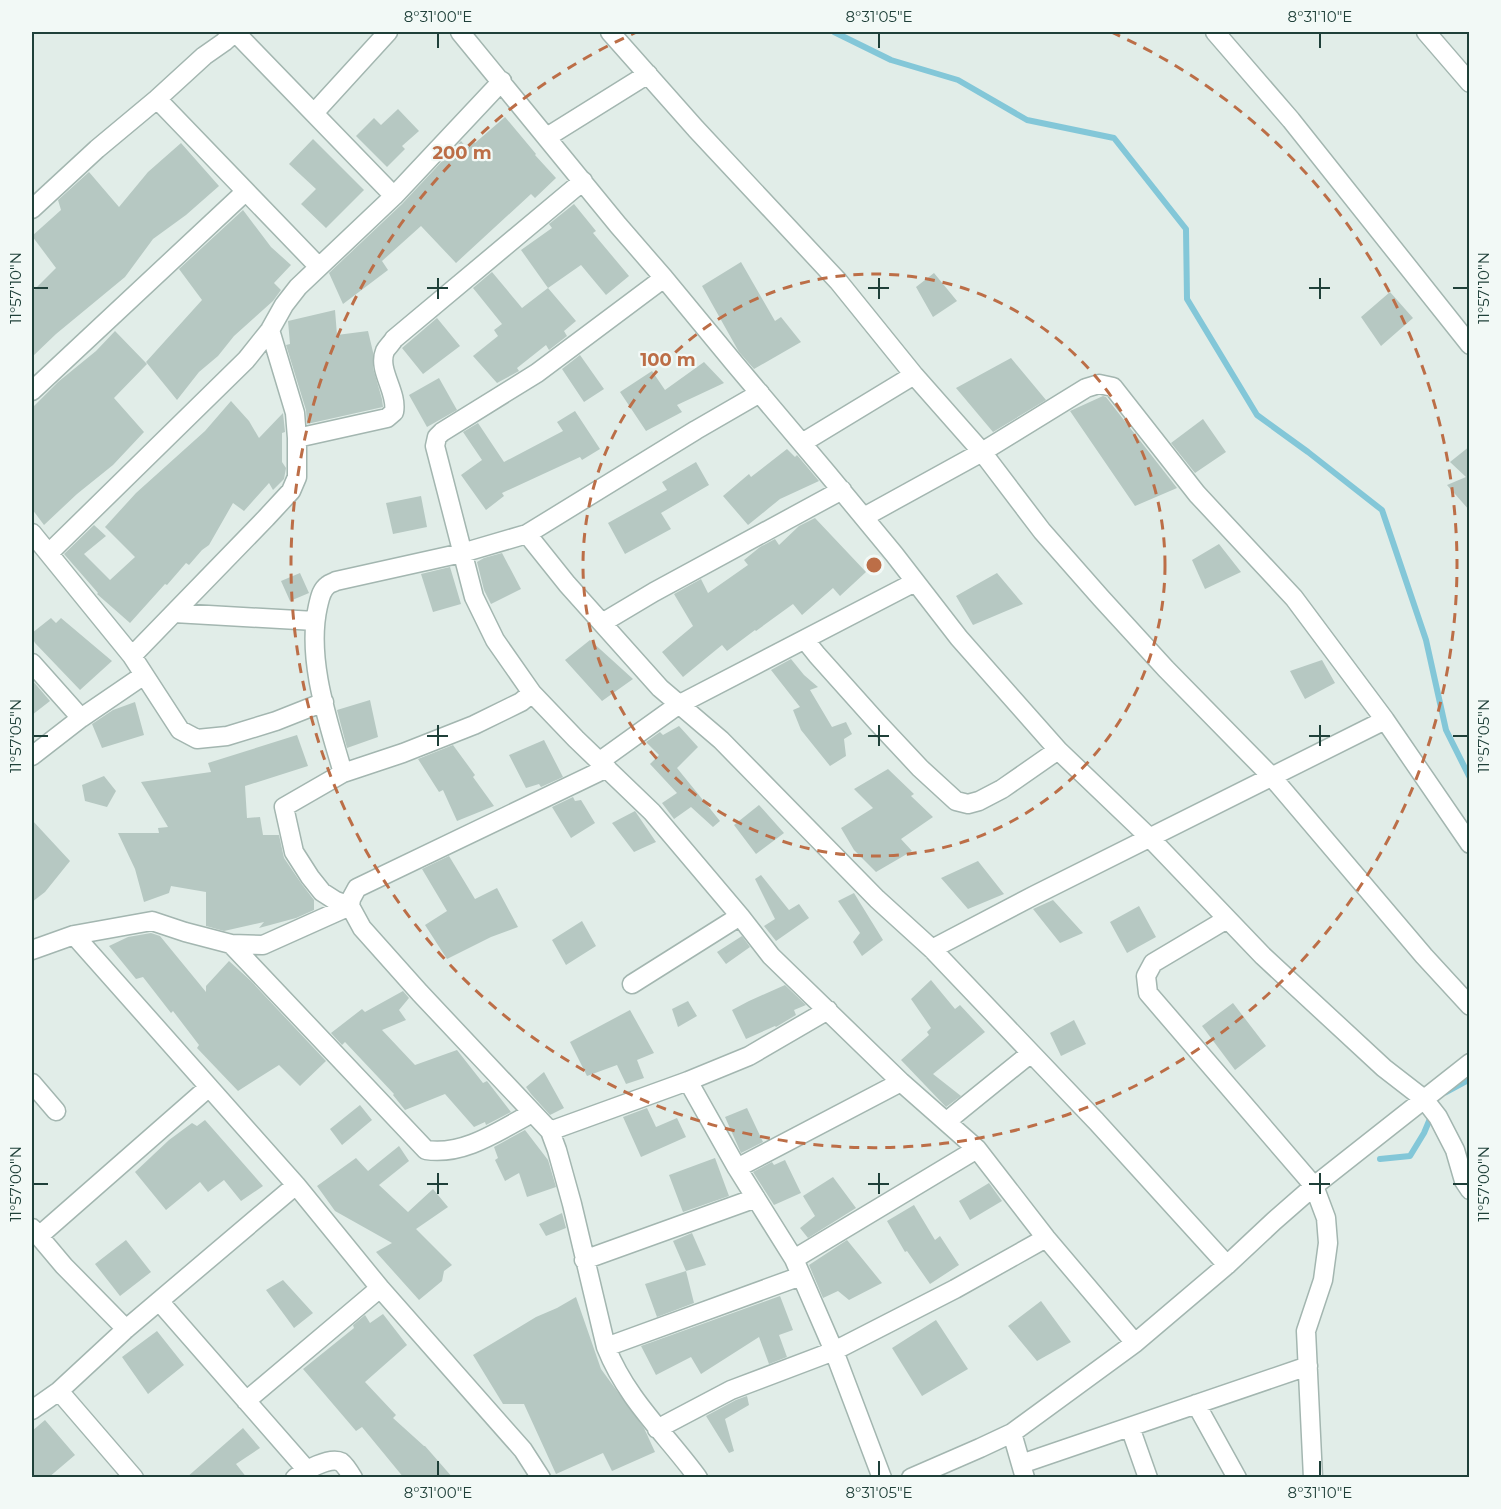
<svg xmlns="http://www.w3.org/2000/svg" width="1501" height="1509" font-family="Montserrat,sans-serif">
<rect width="100%" height="100%" fill="#e1ede8"/>
<g fill="none" stroke-linecap="round" stroke-linejoin="round">
<path stroke="#83c7d8" stroke-width="6" d="M834,32L891,60L958,80L1027,120L1114,138L1186,229L1187,299L1257,415L1308,452L1382,510L1426,640L1446,730L1470,778
M1446,1092L1470,1079
M1380,1159L1410,1156L1424,1133L1432,1114"/>
</g>
<path fill="#b6c8c2" d="M398,109L419,131L402,146L405,149L387,167L356,136L374,118L381,125Z
M505,117L536,154L535,155L556,178L535,198L531,194L456,263L421,226L382,261L388,270L343,304L329,273L402,204L461,141L467,148L474,141L475,143Z
M313,139L364,190L326,228L301,204L316,189L289,164Z
M181,143L219,186L186,215L153,239L125,277L56,334L32,357V292L56,268L32,236L61,210L58,200L89,172L119,207L148,172Z
M574,204L596,231L593,233L629,276L606,295L581,265L548,288L521,250L552,228L549,224Z
M243,210L271,247L291,265L274,283L281,290L273,301L234,336L218,356L199,372L177,400L146,362L202,300L179,269Z
M741,262L775,321L781,317L801,342L754,369L739,352L702,286Z
M492,272L522,308L548,288L576,321L564,331L567,336L549,350L546,345L517,368L519,371L497,383L473,356L498,336L494,330L502,324L473,288Z
M934,273L957,301L933,317L916,287Z
M1390,292L1413,318L1381,346L1361,317Z
M335,310L337,335L368,331L373,352V368L382,399L383,407L307,424L306,410L286,345L290,344L288,321Z
M437,318L460,346L423,374L402,348Z
M115,331L147,364L114,398L144,432L113,465L77,494L44,525L32,509V408L58,382L96,351Z
M580,355L604,389L584,402L562,369Z
M1011,358L1046,400L993,432L956,388Z
M704,362L724,383L677,405L682,412L646,431L620,392L652,371L665,390Z
M439,378L457,410L427,427L409,395Z
M1103,396L1106,397L1177,488L1135,506L1070,411Z
M231,401L249,421L259,438L283,413L285,432L282,433V462L286,468L284,479L273,490L269,483L244,511L233,503L209,545L202,550L189,565L186,563L167,585L165,584L130,623L97,594L98,593L64,554L94,525L106,536L84,554L110,580L135,557L105,527L136,493L205,431Z
M575,411L600,449L582,460L580,457L502,493L504,496L486,510L461,475L482,460L463,432L478,423L504,462L563,431L557,422Z
M1203,419L1226,452L1195,473L1171,443Z
M1470,446V511L1447,485L1466,477L1450,462Z
M787,449L795,457L797,455L819,481L780,499L748,525L723,496L749,474L751,477Z
M696,462L709,485L661,513L671,529L625,554L608,523L667,490L662,482Z
M421,496L427,527L393,534L386,503Z
M815,518L866,572L840,596L833,588L802,615L793,604L756,631L755,630L727,651L722,645L683,677L662,652L693,626L674,594L701,579L708,593L748,565L744,560L760,547L775,539L779,545L799,526Z
M1219,544L1241,572L1205,589L1192,560Z
M502,553L521,589L491,604L484,590L477,562L484,558Z
M450,567L461,604L433,612L421,574Z
M300,573L309,593L290,601L281,581Z
M997,573L1023,604L973,625L956,596Z
M51,618L56,623L61,618L112,661L80,690L35,643L32,637V633Z
M590,640L633,679L602,701L565,660Z
M791,659L804,675L818,687L810,690L832,727L846,722L852,734L844,739L846,756L830,766L801,730L793,710L800,707L771,670Z
M1322,660L1335,683L1305,699L1290,671Z
M32,680L50,701L32,715Z
M370,700L378,737L347,748L337,710Z
M135,702L144,735L102,748L92,724L113,710Z
M679,726L698,747L677,768L720,821L713,827L691,807L674,819L662,803L677,793L650,764L659,755L646,742L660,732L663,735Z
M297,735L308,766L245,786L247,818L260,817L263,835H279L284,858L301,883L314,900V910L296,918L259,928L264,922L224,931L206,926V892L171,886L169,893L144,902L135,869L118,833H159L158,828L168,827L141,782L211,772L208,763Z
M544,740L563,777L541,787L539,784L526,788L509,755Z
M453,745L475,775L473,777L494,806L457,821L443,790L439,792L418,759Z
M888,769L914,794L911,796L933,817L901,839L912,851L876,872L854,850L841,828L873,808L854,789Z
M104,776L116,791L107,807L85,801L82,785Z
M573,797L575,801L581,800L595,823L571,838L552,807Z
M759,805L784,833L756,854L734,825Z
M635,811L656,842L634,852L612,823Z
M32,820L70,861L45,892L32,902Z
M449,856L475,899L497,888L518,927L491,937L447,959L425,925L447,911L422,869Z
M978,861L1004,894L968,909L941,878Z
M761,875L789,910L799,904L809,918L776,941L764,926L775,919L755,879Z
M854,893L883,940L862,956L853,942L860,933L838,901Z
M1053,900L1083,933L1060,943L1033,909Z
M1139,906L1156,937L1127,953L1110,922Z
M582,921L596,946L566,965L552,940Z
M151,933L160,936L206,992V986L229,961L251,981L326,1061L300,1086L279,1065L238,1091L197,1048L199,1045L173,1011L171,1013L143,977L136,979L109,946L128,937Z
M742,936L750,947L726,964L717,952Z
M931,980L955,1009L960,1005L985,1032L933,1074L961,1096L946,1107L901,1060L929,1035L927,1032L931,1028L911,999Z
M785,985L806,1005L794,1010L796,1015L776,1027L775,1026L746,1039L732,1010L749,1001Z
M403,991L409,998L399,1010L406,1020L382,1030L415,1065L457,1050L483,1083L487,1081L511,1112L486,1125L485,1122L474,1127L445,1094L405,1110L393,1095L394,1094L345,1042L342,1045L331,1033L362,1009L365,1012Z
M688,1001L697,1016L678,1027L672,1009Z
M1233,1003L1266,1046L1235,1070L1202,1026Z
M630,1010L654,1053L637,1060L644,1078L626,1084L617,1065L587,1076L570,1042Z
M1074,1020L1086,1044L1061,1056L1050,1033Z
M544,1072L564,1108L550,1115L531,1094L526,1087Z
M360,1105L372,1120L342,1145L330,1129Z
M647,1108L656,1127L677,1118L686,1137L641,1157L623,1117Z
M747,1108L763,1142L741,1153L725,1117Z
M205,1120L263,1186L241,1201L224,1180L208,1192L200,1182L166,1210L135,1172L169,1140L192,1123L197,1126Z
M525,1130L548,1160L556,1187L527,1197L519,1173L505,1181L495,1160L498,1158L494,1147Z
M399,1146L409,1161L379,1185L408,1212L433,1189L448,1207L416,1229L452,1265L444,1271L442,1281L419,1300L376,1252L392,1243L335,1211L317,1186L356,1158L368,1171Z
M715,1158L729,1196L683,1212L669,1175Z
M785,1160L801,1193L774,1205L753,1172L772,1162L774,1165Z
M833,1177L856,1208L808,1238L800,1228L815,1216L803,1196Z
M989,1183L1002,1201L970,1220L959,1201Z
M914,1205L935,1240L940,1236L959,1265L930,1284L907,1251L905,1252L887,1221Z
M562,1213L566,1228L546,1236L539,1224Z
M692,1233L706,1265L686,1271L673,1241Z
M126,1240L151,1272L120,1296L95,1264Z
M847,1240L882,1283L849,1300L838,1291L823,1298L809,1265Z
M686,1271L694,1303L657,1317L645,1284Z
M283,1280L313,1313L294,1328L266,1290Z
M780,1296L793,1330L779,1335L787,1357L769,1364L759,1337L701,1374L691,1357L656,1375L641,1346Z
M576,1297L601,1369L644,1428L655,1452L612,1471L603,1453L556,1474L524,1404H503L473,1355L536,1317L557,1308Z
M1041,1301L1071,1342L1037,1361L1008,1326Z
M383,1314L407,1345L365,1382L396,1415L393,1418L424,1446H425L453,1478H404L362,1427L356,1431L303,1369L354,1328L353,1325L365,1315L370,1323Z
M936,1320L968,1369L922,1396L892,1348Z
M157,1331L184,1365L148,1394L122,1357Z
M747,1396L749,1405L725,1419L734,1451L729,1453L706,1416L736,1400Z
M45,1420L75,1455L48,1478H32V1431Z
M243,1428L260,1448L236,1464L247,1478H186Z"/>
<g fill="none" stroke-linecap="round" stroke-linejoin="round">
<g stroke="#a3b6b0" stroke-width="21">
<path id="minor" d="M235,32L394,196
M460,32L618,225L664,278L735,364L827,473L894,554L959,638L1058,750
M610,32L696,129L838,281L914,375L982,452L1042,531L1101,598L1166,669L1272,777L1424,956L1470,1006
M1215,32L1291,120L1470,345
M1426,32L1470,83
M157,99L319,267
M314,113L388,32
M547,137L648,74
M32,209L97,149L157,99L204,56L224,42L235,32
M664,278L537,373L442,432L437,437L435,446L474,597L495,640L532,693L576,739L652,812L740,916L771,956L901,1082L977,1149L1046,1238L1135,1343
M32,391L245,192
M297,438L387,418L394,412C398,392 377,370 385,351C387,347 392,343 394,339L583,181
M802,443L914,375
M864,517L982,452L1086,388L1099,384L1113,387L1197,494L1294,598L1385,720L1470,844
M32,533L132,656L180,730L197,739L227,736L276,721L324,702
M527,534L567,584L660,688L721,740L877,899L932,949L1096,1121L1227,1265
M49,553L246,360L270,330L284,305L298,287L394,196L502,81
M174,613L315,621
M602,623L654,592L842,490
M805,640L817,655L877,722L920,768L956,801L968,804L979,801L1002,789L1058,750L1150,838L1263,956L1384,1068L1424,1099L1438,1117L1455,1150L1464,1181L1470,1190
M132,656L266,518L291,491L297,477V438L295,413L270,330
M32,663L81,718
M32,756L81,718L144,675
M600,761L678,705L915,582
M607,768L357,888L351,899L350,906L362,928L420,993L550,1131L557,1150L572,1204L606,1347C627,1400 665,1433 698,1478
M343,773C328,721 306,659 318,606C320,598 321,590 328,585C330,583 333,583 336,581L462,553L527,534L696,430L760,393
M350,906L336,901L322,892L310,877L294,852L284,807L343,773L403,753L474,725L521,702L532,693
M1227,919L1153,963L1146,976L1148,993L1314,1186L1326,1218L1328,1243L1323,1280L1306,1331L1313,1478
M74,935L296,1185L380,1288L523,1450L541,1478
M231,944L426,1150C464,1156 500,1130 532,1113
M932,949L1035,895L1385,720
M32,950L74,935L152,921L185,932L231,944L263,945L350,906
M632,984L740,916
M688,1081L737,1168L794,1259L834,1351L882,1478
M32,1083L56,1111
M947,1121L1031,1053
M550,1131L688,1081L749,1056L828,1010
M737,1168L901,1082
M32,1228L64,1266L126,1329
M39,1236L209,1087
M794,1259L977,1149
M584,1260L756,1198
M159,1301L306,1469
M606,1347L801,1276
M59,1391L134,1478
M246,1401L380,1288
M1196,1404L1237,1478
M32,1410L59,1391L126,1329L296,1185
M1130,1427L1148,1478
M657,1429L731,1390L834,1351L955,1289L1046,1238
M1012,1433L1025,1478
M1021,1464L1308,1366
M295,1478C304,1471 330,1456 341,1462C345,1465 350,1473 353,1478
M911,1478L980,1448L1012,1433L1135,1343L1227,1265L1274,1221L1314,1186L1470,1063"/>
</g>
<use href="#minor" stroke="#fff" stroke-width="18"/>
</g>
<path fill="none" stroke="#1f4039" stroke-width="2" d="M438,33V48M879,33V48M1320,33V48M438,278V299M879,278V299M1320,278V299M33,288H48M427,288H448M868,288H889M1309,288H1330M1453,288H1468M438,725V746M879,725V746M1320,725V746M33,736H48M427,736H448M868,736H889M1309,736H1330M1453,736H1468M438,1173V1194M879,1173V1194M1320,1173V1194M33,1184H48M427,1184H448M868,1184H889M1309,1184H1330M1453,1184H1468M438,1461V1476M879,1461V1476M1320,1461V1476"/>
<g fill="none" stroke="#bc6e47" stroke-width="3" stroke-dasharray="10 8">
<circle cx="874" cy="565" r="291"/>
<path d="M1111 32A583 583 0 1 1 637 32"/>
</g>
<circle cx="874" cy="565" r="9" fill="#bc6e47" stroke="#f2f9f6" stroke-width="3"/>
<g font-size="18" text-anchor="middle" font-weight="bold" fill="#bc6e47" stroke="#f2f9f6" stroke-width="4.5" stroke-linejoin="round" paint-order="stroke">
<text x="462" y="159">200 m</text>
<text x="668" y="366">100 m</text>
</g>
<rect width="1501" height="1509" fill="none" stroke="#f2f9f6" stroke-width="66"/>
<rect x="33" y="33" width="1435" height="1443" fill="none" stroke="#1f4039" stroke-width="2"/>
<g font-size="15" text-anchor="middle" fill="#1f4039">
<text x="438" y="22">8°31'00"E</text>
<text x="879" y="22">8°31'05"E</text>
<text x="1320" y="22">8°31'10"E</text>
<text transform="translate(16 288) rotate(-90)" y="5">11°57'10"N</text>
<text transform="translate(1484 288) rotate(-90)" y="5">11°57'10"N</text>
<text transform="translate(16 736) rotate(-90)" y="5">11°57'05"N</text>
<text transform="translate(1484 736) rotate(-90)" y="5">11°57'05"N</text>
<text transform="translate(16 1184) rotate(-90)" y="5">11°57'00"N</text>
<text transform="translate(1484 1184) rotate(-90)" y="5">11°57'00"N</text>
<text x="438" y="1498">8°31'00"E</text>
<text x="879" y="1498">8°31'05"E</text>
<text x="1320" y="1498">8°31'10"E</text>
</g>
</svg>
